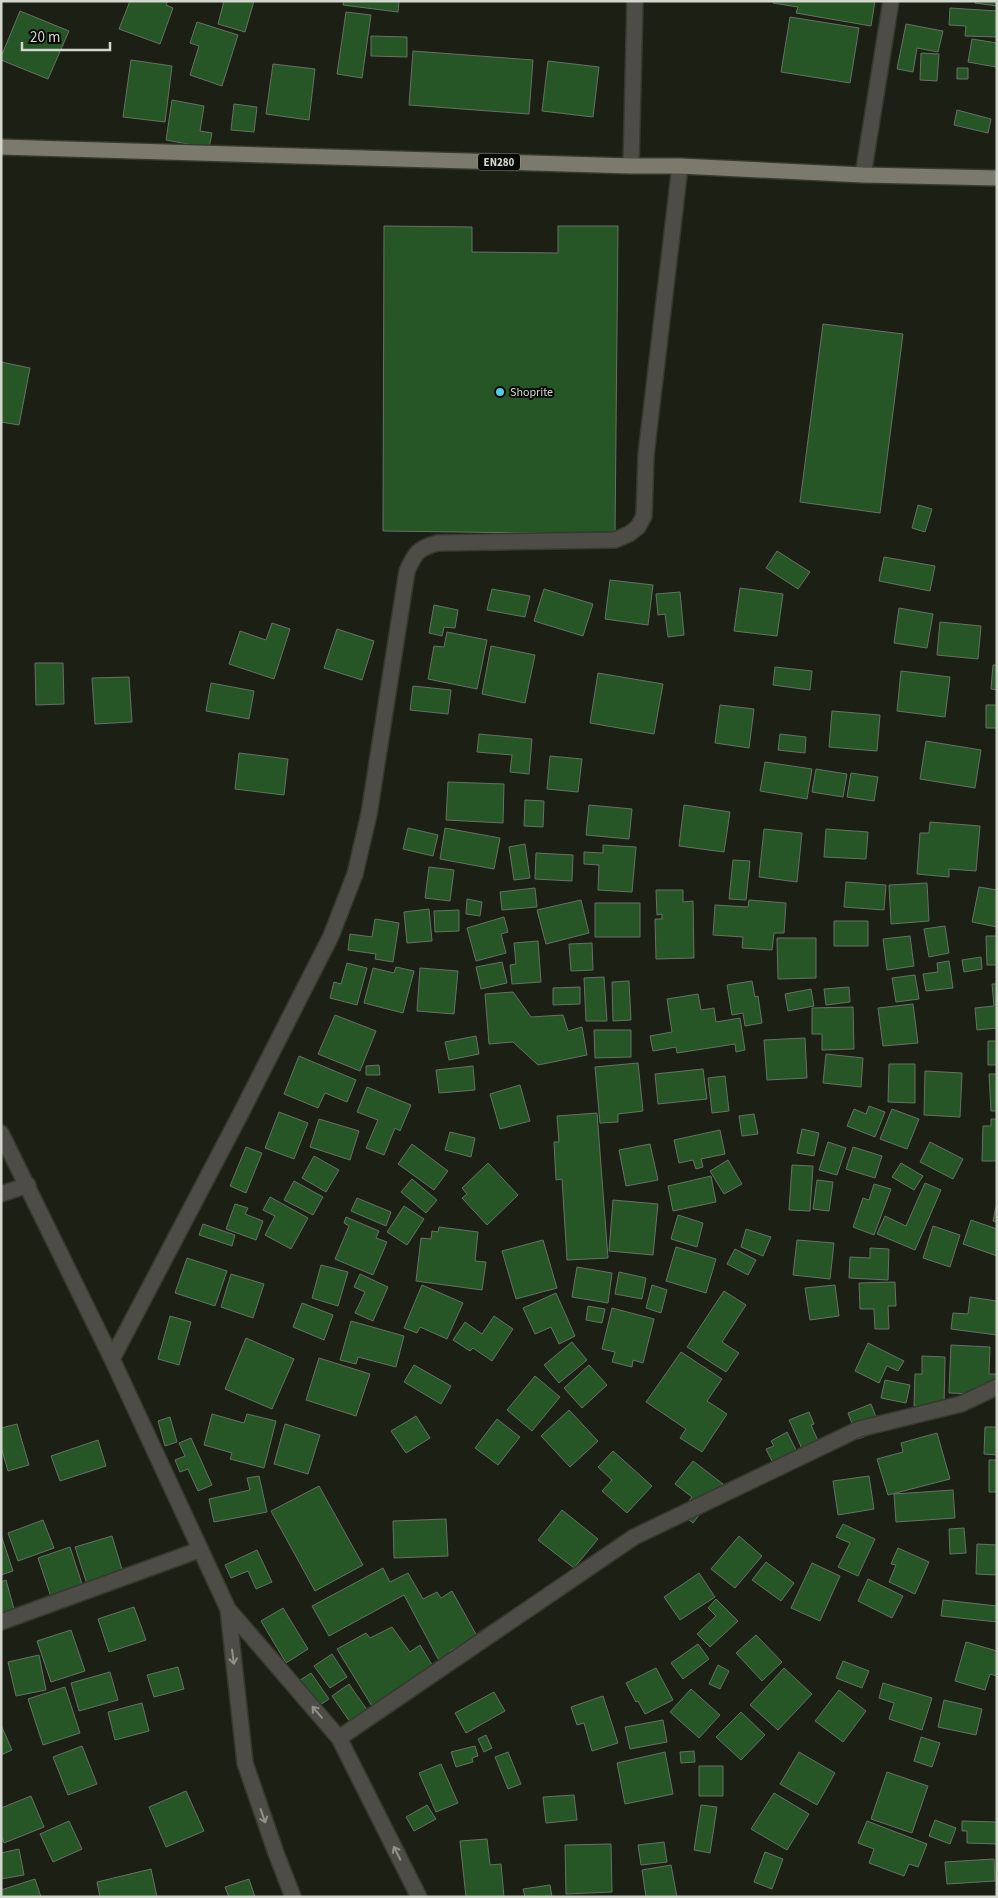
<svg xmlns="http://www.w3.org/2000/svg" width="998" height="1898" font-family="'Source Sans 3',sans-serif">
<rect width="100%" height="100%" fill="#1c2014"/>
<path fill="#265625" stroke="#667165" d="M130,1H168L166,5L173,8L160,44L119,29Z
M224,1H254L245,32L218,24Z
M344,1H399L398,12L343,5Z
M774,1H875L871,26L796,13L798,7L773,3Z
M975,1H997V6L975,3Z
M950,8L997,11V37L965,36L966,26L949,25Z
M20,11L69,31L48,79L1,60V57Z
M346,12L371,15L362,78L337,74Z
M790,17L859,28L850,83L781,72Z
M197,22L238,35L222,86L190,75L199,46L190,43Z
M906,24L943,31L938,52L917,48L913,72L897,69Z
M371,36L407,37V57L371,56Z
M972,39L997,43L996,67L968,62Z
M413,51L533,60L529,114L409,105Z
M921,53L939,54L937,81L920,80Z
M131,60L172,66L165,122L123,117Z
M548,61L599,67L593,117L542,111Z
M273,64L315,69L309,120L266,114Z
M957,68H968V79H957Z
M172,100L204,106L200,131L212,133L209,148L166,140Z
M234,104L257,107L254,132L231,130Z
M957,110L991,119L988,133L954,125Z
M384,226L472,227V252L558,253V226H618L615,534L383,531Z
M823,324L903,334L880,513L800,502Z
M1,362L30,368L19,425L1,422Z
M918,505L932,509L925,532L912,528Z
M777,551L810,572L798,589L766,568Z
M884,557L935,566L930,591L879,581Z
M610,580L653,585L648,625L605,619Z
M740,588L783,594L777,636L734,631Z
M492,589L530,596L525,617L487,610Z
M544,589L593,604L583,636L534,621Z
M680,592L684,635L668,637L665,614L658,615L656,594Z
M434,605L458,610L455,628L444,627L442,636L429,633Z
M899,608L933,614L927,648L894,643Z
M940,622L981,626L978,659L937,655Z
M272,623L290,629L274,679L229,664L240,631L266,640Z
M337,629L374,641L362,680L324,668Z
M447,632L487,640L477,689L428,679L434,646L444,647Z
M491,646L535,655L525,703L482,694Z
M35,663H63L64,704L36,705Z
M993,665H997V690L991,689Z
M775,667L812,671L810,690L773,685Z
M901,671L950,677L945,717L897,711Z
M598,673L663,684L654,734L590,723Z
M129,677L132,722L95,724L92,678Z
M211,683L254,691L249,719L206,711Z
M413,686L451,690L448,714L410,710Z
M720,705L754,709L749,748L715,743Z
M986,705H997V728H986Z
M832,711L880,715L877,751L829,747Z
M479,734L532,739L529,774L510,772L512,755L477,752Z
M780,734L806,737L805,753L778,750Z
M926,741L981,750L975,788L920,779Z
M239,753L288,759L284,795L235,789Z
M550,756L582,759L578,792L547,789Z
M765,762L812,769L807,799L760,791Z
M816,769L847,774L843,797L812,792Z
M851,773L878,777L874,801L847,797Z
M448,782L504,784L503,823L446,820Z
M525,800L544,801L543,827L524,826Z
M589,805L632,809L629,839L586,835Z
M684,805L730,812L724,852L679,846Z
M930,822L980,826L976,871L949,869V877L917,874L920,833H929Z
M408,828L438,835L433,856L403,849Z
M445,828L500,838L494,869L440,859Z
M764,829L802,833L797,882L759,877Z
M826,829L868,832L866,859L824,857Z
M525,844L530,878L514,880L509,847Z
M603,845L636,847L632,892L598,890L599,865L584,864V852L603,853Z
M536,853L573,855L572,881L535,879Z
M733,860L750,861L746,900L729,899Z
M429,867L454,870L450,901L425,898Z
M846,882L886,885L884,910L844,907Z
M927,883L929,921L891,924L889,885Z
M979,887L997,890V927L972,922Z
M535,888L537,907L502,910L500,892Z
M656,890H683V902L693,901L694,958L656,959L655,919H662V914L657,915Z
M467,899L482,902L480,916L466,914Z
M581,900L589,933L546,944L537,910Z
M749,900L786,903L784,933H774L772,950L742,948L743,937L713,935L715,905L748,907Z
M595,903H640V937H595Z
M429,909L432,941L407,943L404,912Z
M459,910V931L435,932L434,911Z
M504,917L508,932L501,934L506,953L476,961L467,928Z
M375,919L399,923L393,962L375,959L376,954L348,950L350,934L372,937Z
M834,921H868V946H834Z
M945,926L949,953L929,957L924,929Z
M910,936L914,966L887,970L883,939Z
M986,936H997V965H987Z
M777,938H816V978L778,979Z
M538,941L541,982L512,984L510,965L516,964L514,943Z
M592,943L593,970L571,971L569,944Z
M981,957L982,969L964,972L962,960Z
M949,961L953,988L926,991L923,974L938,972L937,963Z
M502,962L507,983L481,989L476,967Z
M347,963L367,968L357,1005L330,998L334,982L341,984Z
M396,967L414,971L403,1013L364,1003L373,968L394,973Z
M420,968L458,971L454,1014L417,1011Z
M915,975L919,999L896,1002L892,978Z
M604,977L607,1021H586L584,978Z
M629,981L631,1020L613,1021L612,982Z
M752,981L755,997L758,996L762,1023L745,1026L743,1013L732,1015L727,985Z
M992,984H997V1028L977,1030L975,1008L994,1006Z
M580,987V1004L553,1005V988Z
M849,987L850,1002L826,1005L824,989Z
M811,989L814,1006L788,1011L785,994Z
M513,992L531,1017L563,1015L568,1031L582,1027L587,1055L538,1065L513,1042L489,1044L485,994Z
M698,994L701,1010L714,1008L716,1022L740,1018L745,1050L736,1052L735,1044L677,1053L676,1047L653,1051L650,1036L672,1032L667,999Z
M913,1004L918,1043L883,1046L878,1008Z
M853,1007L854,1049L822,1050V1034H812V1008Z
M335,1015L376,1031L360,1071L318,1054Z
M594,1030H631V1057L595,1058Z
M476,1036L479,1054L449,1060L445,1042Z
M805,1038L807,1078L767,1080L764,1040Z
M988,1041H997V1065H988Z
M826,1054L863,1058L861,1087L823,1083Z
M299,1056L356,1080L347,1102L325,1093L318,1108L284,1094Z
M638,1063L643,1111L618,1114V1122L600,1123L595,1067Z
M889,1064H915V1103L888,1102Z
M379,1065L380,1075H366V1066Z
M473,1066L475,1090L439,1093L436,1070Z
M703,1069L707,1099L658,1104L655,1074Z
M925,1071L962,1073L960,1117L924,1115Z
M989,1074H997V1111H991Z
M725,1076L729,1111L712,1113L708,1078Z
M520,1085L530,1121L500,1129L490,1094Z
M367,1087L411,1105L400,1131L395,1128L384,1155L366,1148L378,1120L357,1112Z
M869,1106L885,1112L875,1137L847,1126L854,1109L866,1114Z
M892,1109L919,1119L907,1149L880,1139Z
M279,1112L308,1123L294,1159L265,1148Z
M597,1113L608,1258L567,1260L562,1179L556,1180L554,1142H559L557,1116Z
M754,1114L758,1134L742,1136L739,1116Z
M319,1119L359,1131L350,1160L310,1147Z
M991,1119H997V1161H982L983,1126H991Z
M802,1129L819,1133L814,1156L797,1153Z
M720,1130L725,1154L701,1159L703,1167L696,1169L693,1160L679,1163L674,1140Z
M450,1132L475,1138L471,1157L445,1150Z
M828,1142L846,1148L837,1175L819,1170Z
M930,1142L963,1159L953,1179L920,1162Z
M412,1144L448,1171L434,1190L398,1164Z
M650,1144L658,1180L626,1186L619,1150Z
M246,1147L262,1153L246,1193L230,1186Z
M853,1147L882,1156L875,1178L846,1169Z
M314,1156L339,1170L326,1192L302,1178Z
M728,1160L742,1184L724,1194L710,1171Z
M488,1163L518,1195L487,1225L462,1198L467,1194L462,1188Z
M901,1163L923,1176L914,1190L892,1177Z
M792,1165L813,1166L810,1211L789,1210Z
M711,1176L716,1202L673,1211L668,1186Z
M412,1179L437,1200L426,1213L401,1192Z
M817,1180L833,1182L829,1211L813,1209Z
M294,1181L323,1197L313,1215L284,1200Z
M925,1183L941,1190L915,1250L877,1234L885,1216L906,1226Z
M874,1184L891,1189L874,1235L853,1227L863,1198L869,1200Z
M270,1197L308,1218L291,1249L265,1235L275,1216L263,1210Z
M357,1198L391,1212L386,1226L351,1211Z
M613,1200L658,1204L653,1255L609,1251Z
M997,1202V1222L993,1221Z
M235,1204L248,1208L245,1214L263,1221L256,1240L226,1229Z
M404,1206L424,1219L407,1245L387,1232Z
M678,1215L703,1223L697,1247L671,1239Z
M346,1217L379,1231L376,1238L387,1242L373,1275L335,1259L349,1226L344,1223Z
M971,1220L997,1229V1256L963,1244Z
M203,1224L235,1235L232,1246L199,1235Z
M933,1226L960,1235L950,1267L923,1258Z
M439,1227L478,1232L475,1261L486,1262L482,1290L416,1281L421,1238L431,1239L432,1231L438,1232Z
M746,1229L771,1237L763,1256L741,1247Z
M543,1240L557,1288L516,1299L502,1251Z
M797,1240L834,1243L830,1279L793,1275Z
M676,1247L716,1259L706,1293L666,1281Z
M870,1248L889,1249L888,1280L849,1278L850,1257L870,1258Z
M735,1249L756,1260L748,1275L727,1264Z
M187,1258L227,1271L215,1306L175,1293Z
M321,1265L348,1272L338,1306L312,1298Z
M577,1267L612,1273L608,1303L572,1297Z
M619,1272L646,1278L642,1299L615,1294Z
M231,1274L264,1284L253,1318L221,1307Z
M360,1274L388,1287L373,1321L355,1313L365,1292L354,1287Z
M895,1282L896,1306H888L889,1329H875L874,1309H860L859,1283Z
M422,1285L463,1303L447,1339L420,1327L417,1333L404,1328Z
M652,1285L667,1290L661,1313L646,1308Z
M835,1285L839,1316L810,1320L805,1288Z
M724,1291L746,1305L722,1342L739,1353L726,1372L687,1347Z
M556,1293L575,1336L559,1344L551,1327L535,1334L523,1308Z
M970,1297L997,1301V1335L951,1329L953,1313L968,1314Z
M302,1303L333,1315L324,1340L293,1327Z
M588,1306L605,1309L602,1323L586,1320Z
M612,1308L654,1319L643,1363L633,1360L632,1367L612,1362L615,1352L602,1349Z
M170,1316L191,1322L179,1365L158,1359Z
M494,1316L513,1329L492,1361L473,1348L470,1351L453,1340L465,1322L482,1334Z
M351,1321L404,1336L396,1367L358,1357L356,1364L340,1360Z
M246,1338L294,1359L272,1409L225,1389Z
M572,1342L587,1360L559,1383L544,1365Z
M868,1343L904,1361L898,1371L887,1366L879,1383L855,1371Z
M951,1345L990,1347L989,1374H997V1395L949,1393Z
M681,1352L722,1379L707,1401L727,1414L702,1452L680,1438L686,1429L646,1402Z
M922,1356L945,1357L944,1407L914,1406L915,1374H922Z
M319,1358L370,1374L356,1416L306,1400Z
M414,1365L451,1386L441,1404L404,1382Z
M589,1365L607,1385L582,1408L564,1388Z
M535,1376L560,1397L532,1431L507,1410Z
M885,1380L910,1385L906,1403L881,1398Z
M871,1404L881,1430L858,1439L848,1413Z
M569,1410L598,1441L570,1467L541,1436Z
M809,1412L814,1424L811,1425L819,1443L803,1451L789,1420Z
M212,1414L244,1423L247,1414L276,1421L264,1468L230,1459L232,1453L204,1445Z
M416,1416L430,1438L406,1453L391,1431Z
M170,1417L177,1442L165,1446L158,1421Z
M497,1419L520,1437L498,1465L475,1448Z
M17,1424L29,1465L8,1471L1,1447V1428Z
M285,1424L320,1435L308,1474L274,1464Z
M985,1427H997V1455L984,1454Z
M787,1432L798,1454L775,1467L766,1449L774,1446L771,1441Z
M937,1433L950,1479L888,1495L877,1459L903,1452L901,1443Z
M191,1438L212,1485L198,1491L188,1469L180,1472L175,1460L185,1456L179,1443Z
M98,1440L106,1466L60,1481L51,1456Z
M613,1451L652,1486L627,1513L602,1491L612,1480L598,1467Z
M989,1460H997V1492H989Z
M693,1461L723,1484L693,1523L680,1513L692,1497L675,1484Z
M259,1476L267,1512L214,1522L209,1499L250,1490L247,1478Z
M869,1476L874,1509L838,1515L833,1481Z
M319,1486L363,1565L315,1591L271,1511Z
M953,1490L955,1518L896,1522L894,1494Z
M562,1510L598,1539L574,1568L538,1540Z
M446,1519L448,1556L394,1558L393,1521Z
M43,1520L54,1548L18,1561L8,1533Z
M843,1524L875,1539L858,1576L838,1567L850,1543L836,1537Z
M964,1528L966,1553L950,1554L949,1529Z
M1,1535L13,1571L1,1575Z
M112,1536L123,1573L87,1584L75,1547Z
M739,1536L762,1556L735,1588L711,1569Z
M977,1544L997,1545V1575L976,1574Z
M70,1547L83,1587L51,1597L38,1558Z
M898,1548L929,1562L915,1594L889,1582L896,1565L891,1564Z
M257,1550L272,1582L256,1589L248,1571L231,1578L225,1565Z
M766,1562L794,1583L781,1601L752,1580Z
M812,1563L840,1576L820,1621L791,1608Z
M383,1568L390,1582L408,1573L423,1599L437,1592L441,1598L452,1591L477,1636L450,1651L456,1661L443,1668L404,1595L329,1636L312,1606Z
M699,1573L715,1597L680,1620L664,1597Z
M868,1579L903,1596L892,1618L858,1601Z
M6,1580L14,1609L1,1613V1582Z
M716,1599L738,1621L710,1647L697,1634L716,1616L708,1608Z
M943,1600L997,1606V1622L941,1616Z
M134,1607L146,1640L109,1652L98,1619Z
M283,1608L308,1649L286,1663L261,1621Z
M392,1627L410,1652L420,1645L437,1673L375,1711L337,1649L366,1633L370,1638Z
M71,1630L85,1671L51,1682L37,1641Z
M756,1635L782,1662L762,1681L736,1653Z
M966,1642L997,1651V1676L990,1674L985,1690L955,1681Z
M698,1644L709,1659L683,1679L671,1663Z
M332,1654L347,1677L330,1688L314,1666Z
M39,1655L46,1690L16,1696L8,1662Z
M843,1661L869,1671L862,1688L836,1678Z
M718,1665L729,1671L720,1689L709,1684Z
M178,1667L184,1689L154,1697L147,1675Z
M656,1668L673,1700L645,1714L638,1701L636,1702L626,1683Z
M784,1668L812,1694L778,1730L750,1705Z
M110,1672L118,1700L79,1711L71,1683Z
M311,1673L329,1699L317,1707L299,1681Z
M883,1683L932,1698L922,1730L889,1719L894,1703L879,1698Z
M349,1684L374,1720L357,1732L332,1696Z
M65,1687L80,1733L43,1745L28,1699Z
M691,1689L720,1715L699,1738L670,1712Z
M839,1690L866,1711L843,1742L815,1721Z
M494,1692L505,1711L466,1733L455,1713Z
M603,1696L618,1743L592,1751L584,1723L577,1725L571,1707Z
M944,1700L982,1709L976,1735L938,1727Z
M142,1703L149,1731L115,1740L108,1712Z
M741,1712L765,1735L741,1760L716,1737Z
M663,1720L667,1742L630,1749L625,1727Z
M1,1725L12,1750L1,1755Z
M486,1735L492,1748L484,1752L478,1739Z
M921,1737L940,1743L932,1767L914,1761Z
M82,1746L97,1784L68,1795L53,1757Z
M475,1746L478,1756L472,1758L473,1762L456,1767L451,1752Z
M694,1751L695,1762L681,1763L680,1752Z
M508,1752L521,1784L508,1789L495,1757Z
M665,1752L673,1794L625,1804L617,1763Z
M799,1752L835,1773L817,1805L780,1784Z
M441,1764L458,1803L436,1812L419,1773Z
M699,1766H723V1796H699Z
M887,1772L928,1786L912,1833L871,1819Z
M186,1791L204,1831L166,1847L149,1807Z
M774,1793L809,1814L787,1850L751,1829Z
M574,1795L577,1820L546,1823L543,1797Z
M31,1796L44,1827L4,1843L1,1835V1808Z
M427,1805L436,1819L414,1831L406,1817Z
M701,1805L717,1807L710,1853L694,1850Z
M935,1820L956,1828L950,1844L929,1836Z
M69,1821L82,1849L53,1862L40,1834Z
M867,1821L927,1844L918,1867L909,1864L904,1876L869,1863L874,1849L858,1843Z
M962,1821L997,1822V1844L967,1843V1831H962Z
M487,1839L490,1865L501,1864L504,1897H466L460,1841Z
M664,1842L667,1862L641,1865L638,1845Z
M611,1844L612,1892L566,1894L565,1845Z
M19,1849L24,1875L1,1879V1853Z
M765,1852L783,1859L772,1889L754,1882Z
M994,1859L995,1881L947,1884L945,1862Z
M671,1865L677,1897H646L642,1870Z
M151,1869L157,1897H100L97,1882Z
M35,1879L41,1897H1V1890Z
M249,1879L255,1897H229L225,1887Z
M550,1885L552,1897H525L523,1889Z"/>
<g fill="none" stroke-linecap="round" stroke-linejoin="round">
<g stroke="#363a2e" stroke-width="18">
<path id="minor" d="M631,166L635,1
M863,175L891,1
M1,1133L112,1359L228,1609L339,1738L419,1897
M1,1194L28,1185
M112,1359L240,1115L331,936L355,874L369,814L407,571C415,553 418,548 438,543L615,540L629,534L638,527L644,516L646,455L680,166
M228,1609L245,1763L276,1853L293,1897
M1,1622L199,1550
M339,1738L634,1537L859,1429L961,1404L997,1387"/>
</g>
<g stroke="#363a2e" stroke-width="18">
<path id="primary" d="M1,147L631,166H680L863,175L997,178"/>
</g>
<use href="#minor" stroke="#4d4c46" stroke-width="15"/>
<use href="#primary" stroke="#7b7a6d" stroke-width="15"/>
</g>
<defs><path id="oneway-shaft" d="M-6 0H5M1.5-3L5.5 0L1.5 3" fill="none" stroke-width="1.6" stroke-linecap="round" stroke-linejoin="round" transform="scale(1.25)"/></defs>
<g stroke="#90928a">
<use href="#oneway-shaft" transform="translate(233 1657) rotate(83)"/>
<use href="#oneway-shaft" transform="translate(317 1712) rotate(-131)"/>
<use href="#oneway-shaft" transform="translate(263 1816) rotate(71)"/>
<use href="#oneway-shaft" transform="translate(397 1853) rotate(-117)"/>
</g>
<circle fill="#5bc8e7" stroke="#070905" stroke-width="2" cx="500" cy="392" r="5"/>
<g text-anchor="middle" stroke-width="4" stroke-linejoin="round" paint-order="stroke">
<rect fill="#070905" stroke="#969992" stroke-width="1" x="478" y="153.5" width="42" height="17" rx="4"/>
<g font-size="11" font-weight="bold" fill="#d3d7ce">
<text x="499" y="166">EN280</text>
</g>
<g font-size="12" fill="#d3d7ce" stroke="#070905" text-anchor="start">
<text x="510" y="396">Shoprite</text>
</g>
</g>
<rect width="998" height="1898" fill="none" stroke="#d3d7ce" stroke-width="5"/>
<path d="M22 42v8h88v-8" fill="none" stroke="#d3d7ce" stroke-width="2.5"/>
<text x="30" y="42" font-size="15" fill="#d3d7ce" stroke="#070905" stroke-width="4" paint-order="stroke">20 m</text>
</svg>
